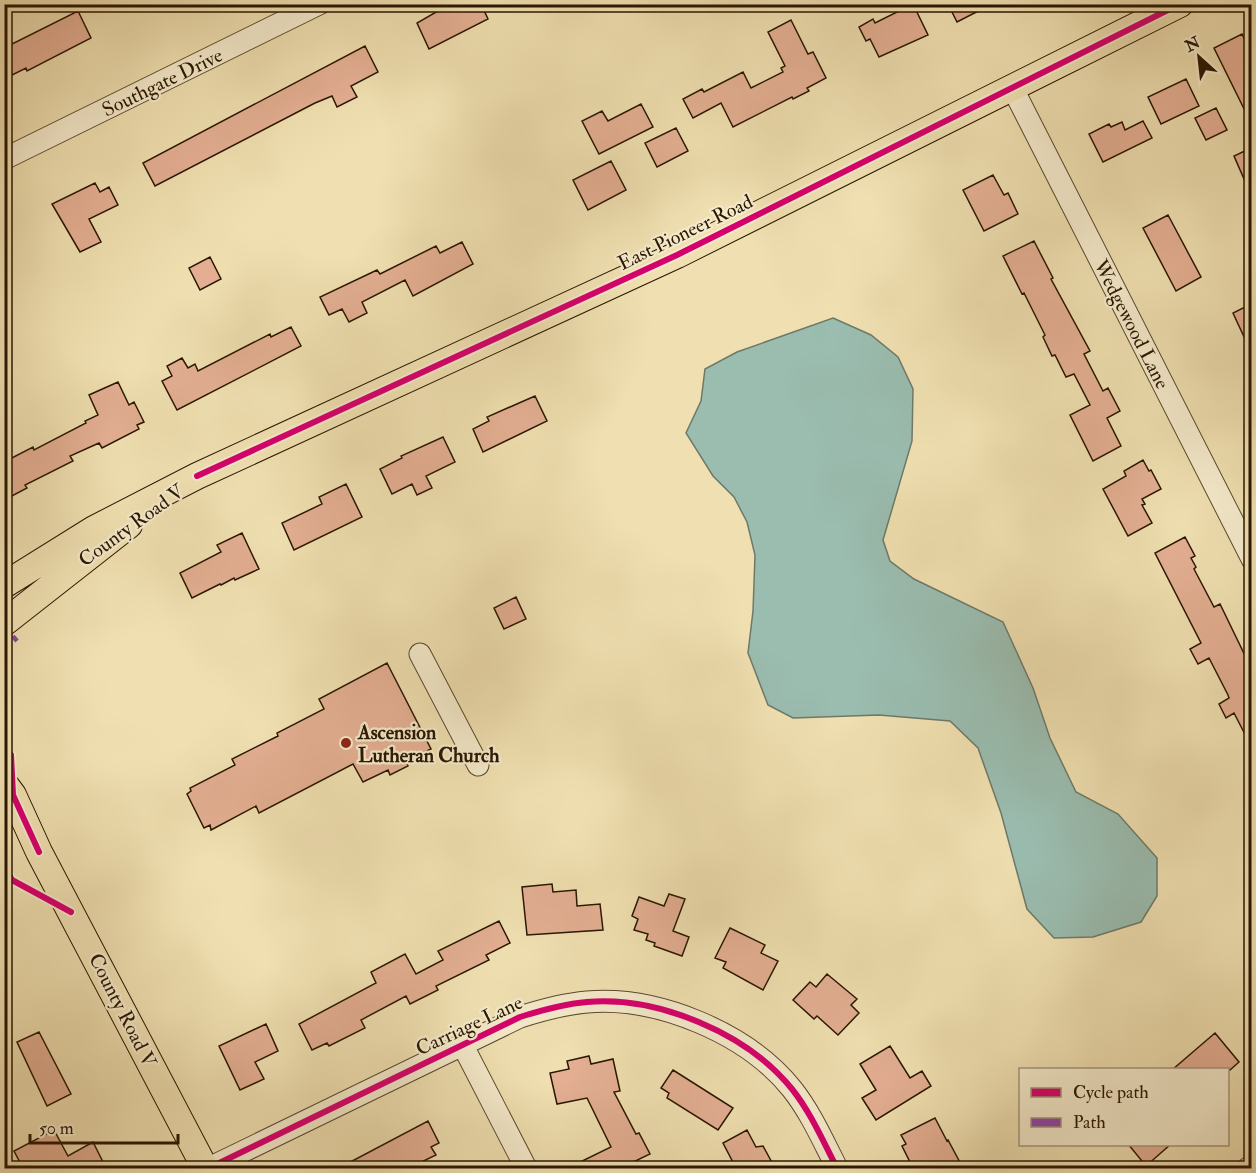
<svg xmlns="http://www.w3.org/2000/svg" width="1256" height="1173" font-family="'IM FELL Double Pica',serif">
<rect width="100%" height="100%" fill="#f0e0b1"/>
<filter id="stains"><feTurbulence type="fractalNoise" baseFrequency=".00333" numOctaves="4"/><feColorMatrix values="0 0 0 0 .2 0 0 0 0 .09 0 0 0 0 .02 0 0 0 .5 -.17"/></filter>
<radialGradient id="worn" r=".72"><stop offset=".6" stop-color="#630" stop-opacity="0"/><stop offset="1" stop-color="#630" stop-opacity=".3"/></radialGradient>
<path fill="#9abdb0" stroke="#6d7a6a" stroke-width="1.5" d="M833,318L871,335L898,357L913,389L912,441L883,540L890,561L914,579L1003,622L1033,688L1050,738L1076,792L1118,814L1157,858V896L1141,922L1093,937L1054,938L1027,909L1001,813L978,748L950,721L879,715L793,718L768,705L748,653L753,611L755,555L747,522L734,497L713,476L686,433L701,401L705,369L737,352Z"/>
<path fill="#e4af93" stroke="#291600" stroke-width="1.5" d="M450,4H481L488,19L429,49L417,23Z
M913,4L928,35L879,57L870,39L866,41L859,27L873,19L875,23Z
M948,4H992L957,22Z
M78,11L91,38L27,71L26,68L4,79V48Z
M791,20L808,54L813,52L826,78L807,88L809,91L793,99L792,97L733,127L721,103L693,118L683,99L702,89L704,92L743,72L751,88L783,72L781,68L785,66L768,32Z
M1242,34L1251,53V123L1214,48Z
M365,46L378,72L351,86L357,97L337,107L332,96L315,103L155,186L143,163Z
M1186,79L1199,106L1161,124L1148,97Z
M641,104L653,127L599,154L582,121L602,111L608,121Z
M1216,108L1227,130L1206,140L1195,118Z
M1143,121L1152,138L1103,162L1089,134L1109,124L1111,127L1122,122L1125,130Z
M676,128L688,151L657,167L645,143Z
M1251,148V195L1234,156Z
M611,161L626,190L588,210L573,180Z
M993,175L1004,195L1008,193L1018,214L984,231L963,190Z
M95,183L100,192L109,187L118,205L89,219L101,242L80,252L52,204Z
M1168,215L1201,277L1176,291L1143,228Z
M1034,241L1053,278L1051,279L1090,351L1084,354L1103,391L1108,388L1120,411L1107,418L1121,446L1093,461L1070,415L1090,405L1074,374L1066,377L1055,355L1052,356L1043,337L1045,335L1024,293L1022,294L1003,256Z
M462,242L473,264L413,296L405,280L362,302L367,313L349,322L342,309L329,315L320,297L377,270L380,274L436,246L440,253Z
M210,257L221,279L200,290L189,268Z
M1251,304V352L1233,313Z
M291,327L301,346L177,410L162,381L172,376L167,366L182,358L188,368L195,364L198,371L270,334L271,337Z
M118,382L129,405L134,402L144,422L137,425L139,429L102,448L99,443L70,456L73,461L25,485L27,488L10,497L4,487V462L33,447L34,450L86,423L85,421L98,415L89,395Z
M535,396L547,421L483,452L473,429L489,421L487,417Z
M443,437L455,462L426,476L432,488L417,495L412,484L392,494L380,469L402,458L401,456Z
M1143,460L1149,471L1151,470L1161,489L1142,499L1145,504L1142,505L1152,523L1128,536L1103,489L1126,476L1124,471Z
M346,484L362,517L294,550L282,523L322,504L319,497Z
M242,533L259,569L235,580L234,578L221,585L220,584L192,598L180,573L221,552L217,545Z
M1185,537L1195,556L1191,558L1196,567L1194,569L1214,607L1220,604L1251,668V746L1234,713L1226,718L1219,704L1229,698L1228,695L1209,658L1198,664L1190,649L1201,643L1155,553Z
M516,597L526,619L504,629L494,608Z
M387,663L431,749L406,761L408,766L390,775L388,770L363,782L353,764L259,813L256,806L211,830L210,825L204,828L187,794L191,791L190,788L235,765L232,759L278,736L277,733L324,709L319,699Z
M552,884L553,892L576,890L577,906L600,904L603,930L527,935L522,887Z
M669,894L685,899L673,931L689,937L682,956L654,946L655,943L646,940L648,934L634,930L638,919L632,916L639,897L664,906Z
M499,921L510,943L486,955L489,960L436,986L438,990L410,1004L406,996L361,1020L365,1028L329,1046L327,1043L312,1050L299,1024L376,983L371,972L405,954L416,974L443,960L438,951Z
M730,928L765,945L761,953L778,961L763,990L723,968L726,962L715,958Z
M827,974L857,999L851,1005L859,1013L838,1035L817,1016L814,1019L793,1000L810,982L816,987Z
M266,1024L278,1051L255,1062L264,1079L240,1090L219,1046Z
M39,1032L71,1094L47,1106L17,1042Z
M1215,1033L1239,1062L1230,1070H1172Z
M890,1046L910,1078L922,1071L931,1086L876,1120L862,1098L876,1090L860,1064Z
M589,1056L591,1064L613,1059L620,1091L614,1092L636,1134L639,1133L650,1154L621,1168H568L611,1147L587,1098L557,1104L550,1073L569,1069L567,1061Z
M673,1070L733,1108L718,1130L667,1098L669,1093L661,1088Z
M935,1118L947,1141L948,1140L963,1168H913L902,1146L906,1144L901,1135Z
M428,1121L439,1143L431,1147L436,1155L409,1168H339Z
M54,1130L68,1156L93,1142L106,1168H23L14,1151Z
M747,1130L756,1147L763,1146L775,1168H736L723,1143Z
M1128,1144H1171L1146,1166Z"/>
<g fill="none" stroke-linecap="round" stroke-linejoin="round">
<g stroke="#5b482c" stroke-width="23">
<path id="minor" d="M1013,89L1252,559
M4,159L319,4
M420,654L478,765
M462,1044L526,1168
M209,1168L520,1017C542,1010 564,1004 587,1002C658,996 747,1033 792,1089C811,1113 823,1141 837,1168
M1248,1168L1252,1166"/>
</g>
<g stroke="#291600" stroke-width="28">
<path id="major" d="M4,585L94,529L197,476L677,255L1180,4
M4,623L129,525
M4,783L13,795L39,852L205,1168"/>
</g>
<use href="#minor" stroke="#f5ebcc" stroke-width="21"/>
<use href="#major" stroke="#f0e0b1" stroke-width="26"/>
<path stroke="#8e44ad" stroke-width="4.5" stroke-dasharray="9 4.5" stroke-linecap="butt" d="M4,626L17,641"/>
<g stroke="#f5ebcc" stroke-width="10">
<path id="cycleway" d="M197,476L677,255L1180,4
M11,755L13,795L39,852
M4,866L12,880L71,912
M209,1168L520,1017C542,1010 564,1004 587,1002C658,996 747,1033 792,1089C811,1113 823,1141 837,1168"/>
</g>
<use href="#cycleway" stroke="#d6006c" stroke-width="6"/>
</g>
<circle fill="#8f2418" stroke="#f5ebcc" stroke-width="2" cx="346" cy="743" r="6"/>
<g text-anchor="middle" stroke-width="4.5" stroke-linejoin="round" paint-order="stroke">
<g font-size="20" fill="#291600" stroke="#f5ebcc">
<text transform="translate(162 82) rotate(-26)" y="7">Southgate Drive</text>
<text transform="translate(685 232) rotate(-26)" y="7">East Pioneer Road</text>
<text transform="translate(1132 324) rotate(63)" y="7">Wedgewood Lane</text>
<text transform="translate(131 525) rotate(-36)" y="7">County Road V</text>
<text transform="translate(123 1010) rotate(63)" y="7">County Road V</text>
<text transform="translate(469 1025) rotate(-25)" y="7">Carriage Lane</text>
</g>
<g font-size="20" font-weight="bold" fill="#291600" stroke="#f5ebcc" text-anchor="start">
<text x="358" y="739">Ascension<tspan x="358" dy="23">Lutheran Church</tspan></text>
</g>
</g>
<rect width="1256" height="1173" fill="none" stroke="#f0e0b1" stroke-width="24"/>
<rect x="6" y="6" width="1244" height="1161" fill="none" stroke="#291600" stroke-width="3"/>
<rect x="12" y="12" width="1232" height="1149" fill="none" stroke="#291600" stroke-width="1.5"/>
<rect x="1019" y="1068" width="210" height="78" fill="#f5ebcc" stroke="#a3967a" stroke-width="1.5"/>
<rect x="1031" y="1088" width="30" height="9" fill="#d6006c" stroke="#a3967a" stroke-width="1.5"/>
<text x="1073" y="1098" font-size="18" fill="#291600">Cycle path</text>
<rect x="1031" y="1118" width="30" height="9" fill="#8e44ad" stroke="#a3967a" stroke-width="1.5"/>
<text x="1073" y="1128" font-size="18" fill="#291600">Path</text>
<g transform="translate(1199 57) rotate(333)" stroke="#f5ebcc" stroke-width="4.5" paint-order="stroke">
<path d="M0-4.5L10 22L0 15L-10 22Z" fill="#291600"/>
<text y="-9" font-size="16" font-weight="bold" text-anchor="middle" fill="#291600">N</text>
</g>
<path d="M30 1134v9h148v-9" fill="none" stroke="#291600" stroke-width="3"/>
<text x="39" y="1134" font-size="18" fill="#291600" stroke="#f5ebcc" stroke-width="4.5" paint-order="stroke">50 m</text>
<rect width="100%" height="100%" filter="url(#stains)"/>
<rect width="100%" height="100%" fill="url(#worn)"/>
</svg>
